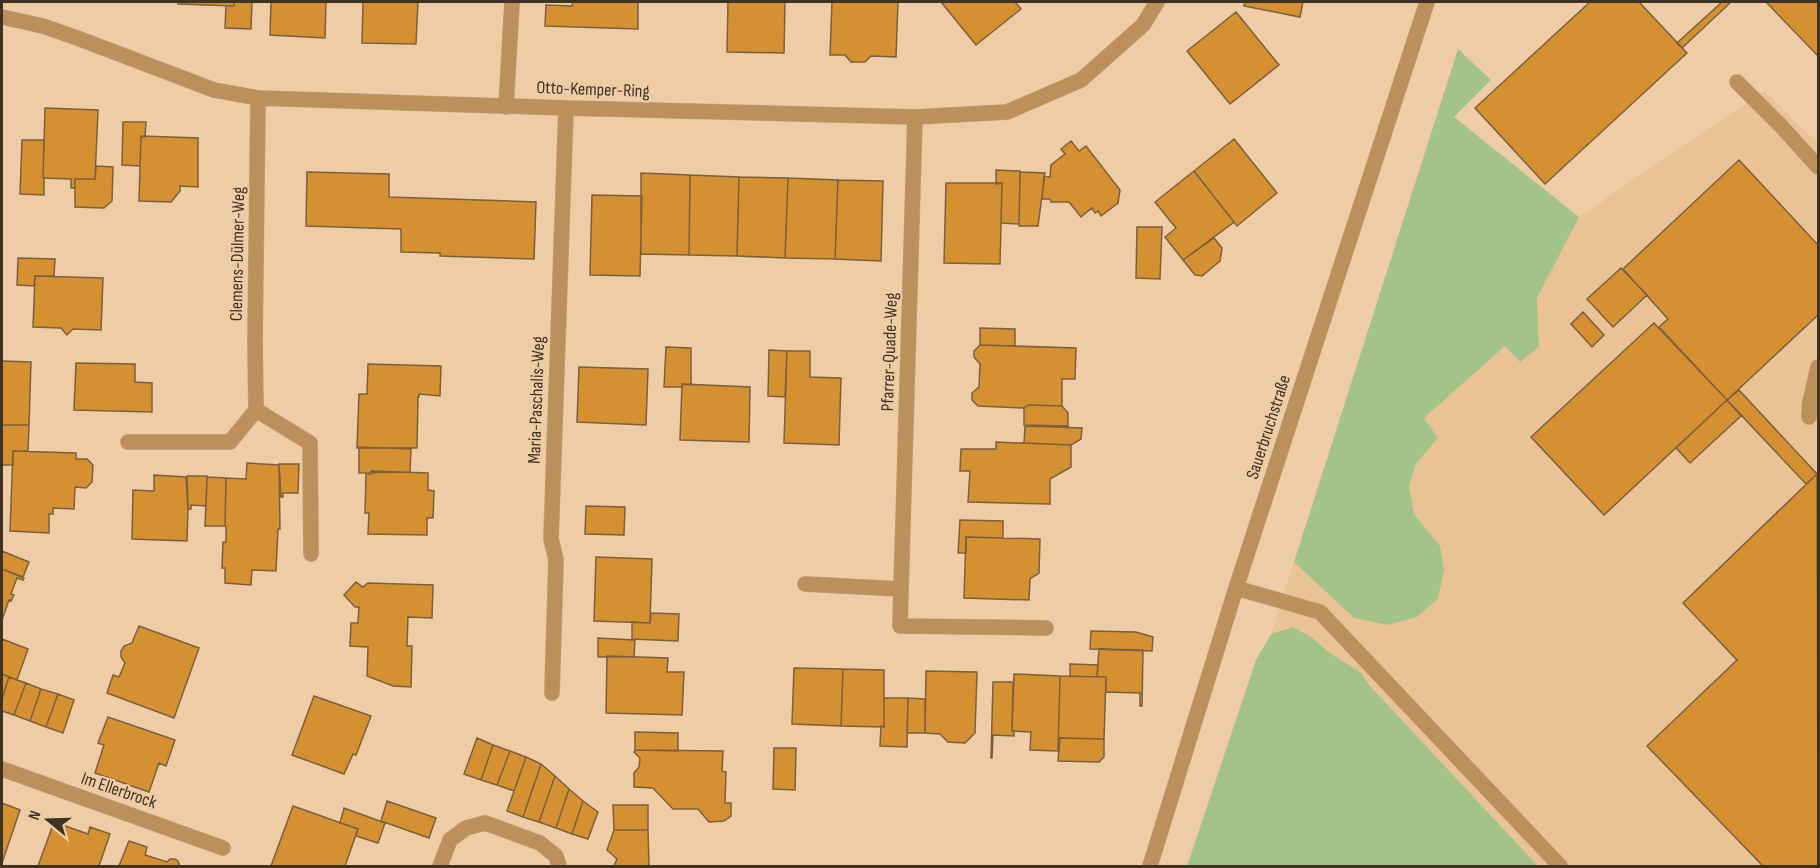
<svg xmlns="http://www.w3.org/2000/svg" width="1820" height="868" font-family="'Sofia Sans Condensed',sans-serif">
<rect width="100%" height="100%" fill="#eecda6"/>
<path fill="#e9c396" d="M1764,91L1818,144V866H1538L1371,687L1360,672L1330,653L1311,637L1293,627L1271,634L1294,562L1354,618L1388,625L1417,617L1440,546L1414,514L1409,486L1416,464L1438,438L1424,418L1505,346L1539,347L1537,298L1579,217Z"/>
<path fill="#a4c38a" d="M1458,49L1491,80L1454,117L1579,217L1537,298L1539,347L1520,362L1505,346L1424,418L1438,438L1416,464L1409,486L1414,514L1440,546L1444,570L1438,599L1417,617L1388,625L1354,618L1294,562Z
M1293,627L1311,637L1330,653L1360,672L1371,687L1538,866H1187L1256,660L1271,634Z"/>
<path fill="#d59131" stroke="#7c5f3c" stroke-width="1.5" d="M178,2H234V6L178,4Z
M234,2H252L251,29L225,28L226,6H234Z
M271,2H326L325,38L270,35Z
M363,2H418L416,44L362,43Z
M573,2H638V29L545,26L546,5L572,6Z
M728,2H785L784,53L727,52Z
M832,2H898L896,57L871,56L865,62H851L845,55H830Z
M941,2H1015L1021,9L976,45Z
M1245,2H1303L1300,17L1244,6Z
M1590,2H1639L1687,53L1545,184L1475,108Z
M1722,2H1731L1682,48L1677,43Z
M1766,2H1818V56Z
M1236,12L1279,65L1230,104L1187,51Z
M45,108L98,110L95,179H75V188H71V179L43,178Z
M123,122H146L145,137L141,136L140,166L122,165Z
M141,136L198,138V187L180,186V191L171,202L139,201Z
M1234,139L1277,193L1237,226L1194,171Z
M22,140H44L43,178H44V195L20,194Z
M1071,141L1079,151L1086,146L1120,190L1118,203L1101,216L1098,211L1095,213L1092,208L1081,217L1069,202H1051L1050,199H1042L1044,176L1050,177L1051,165L1065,154L1061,149Z
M1739,160L1818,245V315L1727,400L1659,327L1668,319L1623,269Z
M96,166L113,167L112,201L104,208L75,207V179H95Z
M996,170L1020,171L1019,224L1001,223L1002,183L996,184Z
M1194,171L1234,222L1183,260L1165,237L1176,228L1155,202Z
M307,172L389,174V197L536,202L534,259L440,256V253L401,252V229L306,226Z
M1020,172L1045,173L1038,226H1019Z
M641,173L690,175L689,255L641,254Z
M690,175L739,177L737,256L689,255Z
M739,177L788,178L785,258L737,256Z
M788,178L838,180L835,259L785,258Z
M838,180L883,181L881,261L835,259Z
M946,183H1002L1000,264L944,263Z
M592,195L642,196L640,276L590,275Z
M1137,227H1162L1160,279L1136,278Z
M1214,238L1222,248L1220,261L1202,276L1195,275L1183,260Z
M18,258L55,259L54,276H35L34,286L17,285Z
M1621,268L1647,295L1613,327L1587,299Z
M35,276L103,278L101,330L73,329L67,335L61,328L33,327Z
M1583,312L1604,335L1592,347L1571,324Z
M1654,323L1727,400L1604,515L1531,437Z
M980,328L1015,329V346L980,345Z
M980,345L1076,348L1075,379H1062V406L1028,405L1024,408L978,406L972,400V393L979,387L980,364L974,357V351Z
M666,347L691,348V385L682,384V387H664Z
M769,350L787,351L785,397L768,396Z
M787,351H810V377L841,378L839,445L784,443Z
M2,361L31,362L29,425H2Z
M76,363L135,364V382L152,383V412L74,410Z
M368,364L441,366L440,396L419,394V397H418L417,448H357L359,394H367Z
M579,367L648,369L646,425L577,422Z
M682,384L750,387L749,442L680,440Z
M1739,390L1817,474L1806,484L1727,400Z
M1727,400L1741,416L1690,463L1676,448Z
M1028,405L1062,406L1068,413V426L1024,425V408Z
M2,425H29L28,451H13V465H2Z
M1025,426L1082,428L1081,439L1071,445L1024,443Z
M996,442L1071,445V467L1050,479V504L968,502L970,471H960L961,449H996Z
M359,447L411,449L410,472L359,473Z
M13,451L76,453V459H87L93,465L92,482L86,488L75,487L74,509L53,508V514H49V533L10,531Z
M247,463L279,465L280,529H278L276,571L252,570L251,585L225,583V568H222L223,542H226V527L225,526L226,478L246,479Z
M279,464H299L298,493H283V497H281Z
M371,471L428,473V490L434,491L433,518H427V535L368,534L369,513H365L366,474H371Z
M1817,474L1818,866H1763L1647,746L1737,660L1683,603Z
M154,475L186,477L188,509L187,541L132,539L133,490L154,491Z
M187,476H207L206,506L191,505V509H188Z
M207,477L226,478L225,526H205Z
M586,506L625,507L624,535L585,534Z
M960,520L1003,521V538L966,537V553H958Z
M966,537L1040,539L1039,573L1030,579L1029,600L964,598Z
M2,551L29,562L23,577L2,569Z
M596,557L652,559L650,623L594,621Z
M2,569L24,578L23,580L17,578L11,594L14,595L11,601L9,600L2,620Z
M356,582L363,587L368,583L433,585L432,618L408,617L407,646H412L411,687L393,686L367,676L368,647L350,646L351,623H358L359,607H355L344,595Z
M651,613L679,614L678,641L632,639V622L650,623Z
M139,626L199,648L174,718L107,693L113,675L119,677L125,663L121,657V651L124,646L132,643Z
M1091,631L1136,632L1153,637L1152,651L1090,649Z
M598,638L635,640L634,657H598Z
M2,639L28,649L17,680L2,674Z
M1099,649L1143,650L1142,706H1140V693L1106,692V677H1097Z
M607,656L668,658L667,672H684L682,715L606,713Z
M1070,664L1098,665L1097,677L1070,676Z
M794,668L843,669L841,726L792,724Z
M843,669L884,670V727L841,726Z
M926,671L977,672L975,733L965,743L948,742L940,734L925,733Z
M2,674L9,677L2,699Z
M1014,674L1060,676L1058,751L1030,750L1031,732L1012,731Z
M1060,676L1106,677L1104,739L1060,738L1059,751H1058Z
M9,677L26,683L14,715L2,711V699Z
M993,682H1013L1012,731H1014V736L993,735L992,758H991Z
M26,683L41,689L30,721L14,715Z
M41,689L58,694L46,727L30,721Z
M58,694L74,700L63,733L46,727Z
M314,696L371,716L356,755L353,754L344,774L292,755Z
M884,698H908L907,747L880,746L881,726L884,727Z
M908,698L925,699V733H907Z
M108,717L175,740L166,766L159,763L149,792L95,773L104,745L98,743Z
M635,732L678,733V751L635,750Z
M477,738L493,745L481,780L464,774Z
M1060,738L1104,739V757L1099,762L1058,761Z
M493,745L510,751L497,785L481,780Z
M774,748H796L795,790L773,789Z
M635,750L723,751L722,771L726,772L725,803H731V816L724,821L709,822L698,809H673L653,788L634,787V773L639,767L640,758L634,752Z
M510,751L526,757L514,791L497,785Z
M526,757L541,764L523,817L507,811Z
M541,764L555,776L539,822L523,817Z
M555,776L569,789L556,828L539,822Z
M569,789L583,801L572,834L556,828Z
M387,801L436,818L429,838L381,821Z
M583,801L598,812L588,839L572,834Z
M2,803L20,810L2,863Z
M613,805H648V830H614Z
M293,806L358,829L345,866H271Z
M344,808L385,823L378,843L356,836L358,829L340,823Z
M54,822L88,834L90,827L110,834L99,866H38Z
M614,830H648L649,866H614L617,859L607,850Z
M129,841L147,847L145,855L167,862L170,859H175L178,861L180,866H119Z"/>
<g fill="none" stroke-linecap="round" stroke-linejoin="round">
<g stroke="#c8ab89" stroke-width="16">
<path id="service" d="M1737,82L1782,127L1818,167
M1809,417L1810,402L1818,367
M1236,588L1320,612L1560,866"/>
</g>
<g stroke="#c8ab89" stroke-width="16">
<path id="minor" d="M2,17L43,26L80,39L214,90L258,98L566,108L915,117L1007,112L1081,80L1143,25L1157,2
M506,107L512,2
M256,410L310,443L311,554
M128,442H230L256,410L255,341L258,98
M805,584L901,589L915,117
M901,589L900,626L1046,628
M552,693L556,560L551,539L566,108
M2,769L223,848
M440,866L450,840L466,828L485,823L540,843L556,856L559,866
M1150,866L1236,588L1427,2"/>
</g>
<use href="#service" stroke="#bb905b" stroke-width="15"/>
<use href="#minor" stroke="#bb905b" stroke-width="15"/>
</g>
<g text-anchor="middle" stroke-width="4.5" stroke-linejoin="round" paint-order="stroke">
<g font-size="18" fill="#3f3223" stroke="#eecda6">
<text transform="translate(593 89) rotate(2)" y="6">Otto-Kemper-Ring</text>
<text transform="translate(237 254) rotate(-89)" y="6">Clemens-Dülmer-Weg</text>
<text transform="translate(889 352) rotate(-88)" y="6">Pfarrer-Quade-Weg</text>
<text transform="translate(536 400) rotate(-88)" y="6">Maria-Paschalis-Weg</text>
<text transform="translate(1268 427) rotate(-72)" y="6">Sauerbruchstraße</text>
<text transform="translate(119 790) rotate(19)" y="6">Im Ellerbrock</text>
</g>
</g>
<rect width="1820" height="868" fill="none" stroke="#3f3223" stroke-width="6"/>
<g transform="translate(48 820) rotate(289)" stroke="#eecda6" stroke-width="4.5" paint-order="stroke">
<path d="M0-4.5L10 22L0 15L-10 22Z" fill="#3f3223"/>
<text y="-9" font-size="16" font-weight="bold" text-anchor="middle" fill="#3f3223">N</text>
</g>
</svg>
